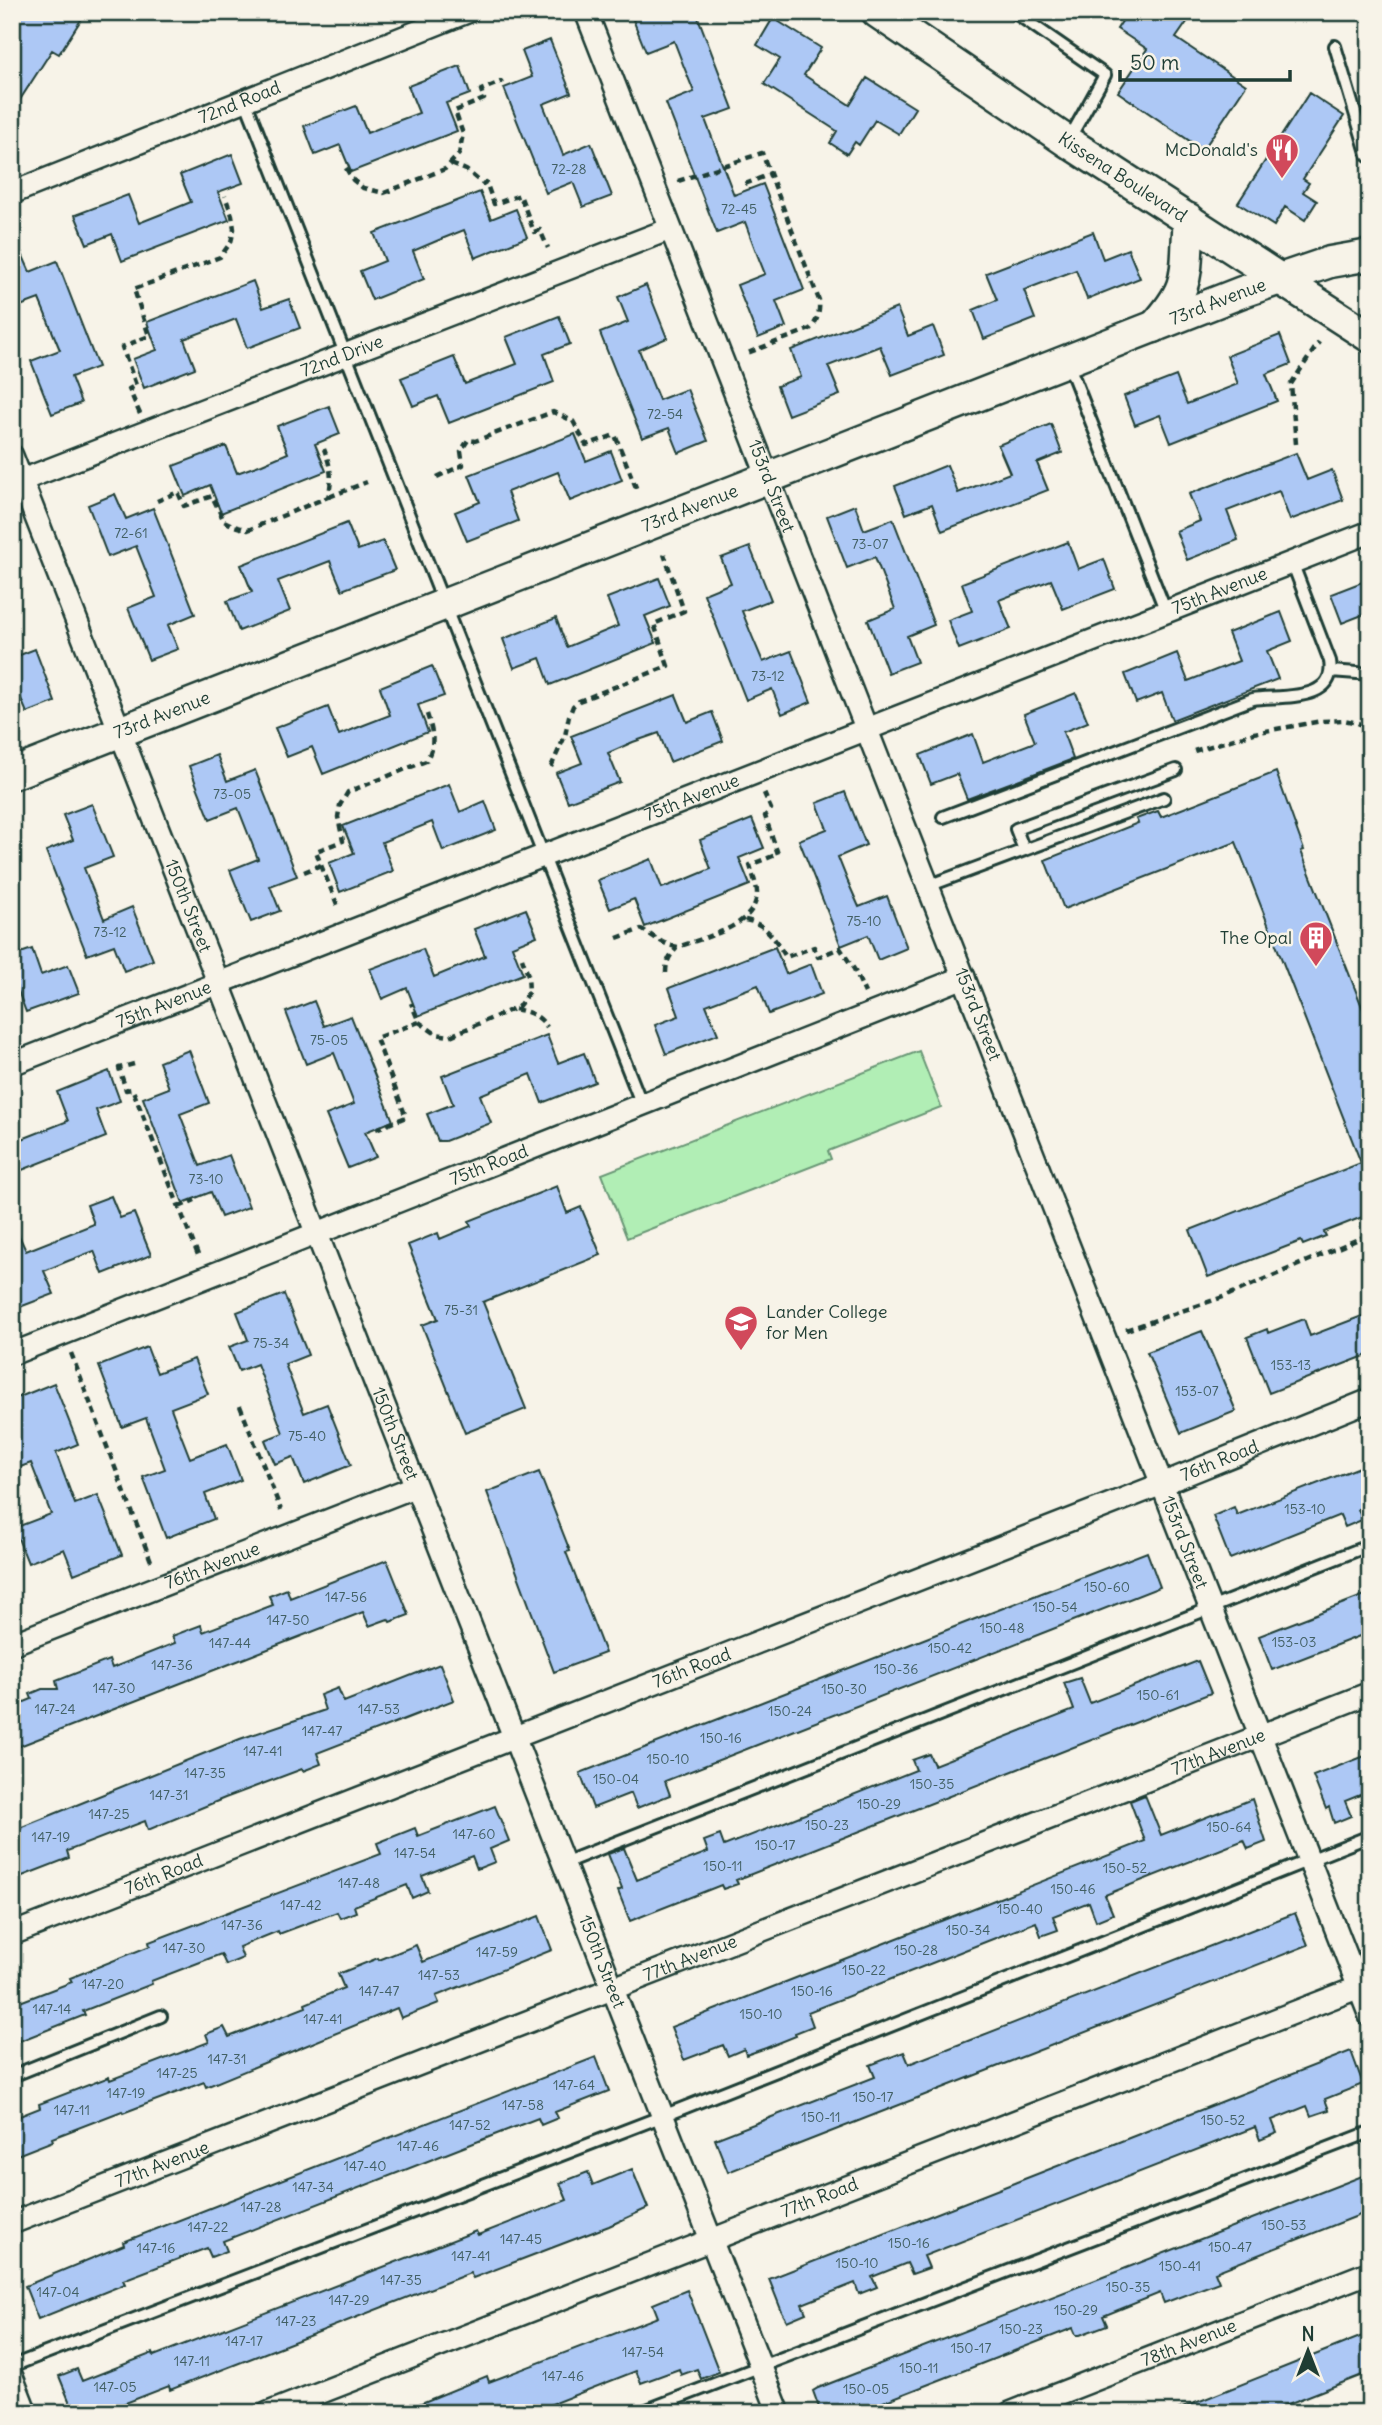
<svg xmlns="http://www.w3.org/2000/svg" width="1382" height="2425" font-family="Delius,sans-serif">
<rect width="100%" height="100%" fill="#f7f3e8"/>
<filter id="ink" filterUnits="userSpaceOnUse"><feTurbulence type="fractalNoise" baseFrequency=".0143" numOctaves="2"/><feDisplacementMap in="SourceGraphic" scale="14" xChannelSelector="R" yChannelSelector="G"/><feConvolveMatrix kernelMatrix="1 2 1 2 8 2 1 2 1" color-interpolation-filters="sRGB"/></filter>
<g filter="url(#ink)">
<path fill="#b1eeb5" stroke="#689674" stroke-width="2" d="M919,1051L941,1107L828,1151L831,1159L627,1238L602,1174Z"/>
<path fill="#adc8f5" stroke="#1f3d34" stroke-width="2" d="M12,12H86L59,54L52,50L12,112Z
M630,12H696L733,109L705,119L734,195L763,184L804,290L776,301L786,327L758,338L737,285L765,274L755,249L745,222L717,233L666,103L694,92L684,67L674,41L646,52Z
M1128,12H1194L1176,38L1246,85L1203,150L1118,92L1147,49L1117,29Z
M773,18L821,48L804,75L828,91L850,105L867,78L915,108L899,134L875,120L859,145L855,142L847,154L830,143L837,131L764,84L780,59L757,45Z
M550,40L571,93L543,104L553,129L563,155L591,143L612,196L583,207L573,182L546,193L504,88L532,77L522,51Z
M460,66L470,94L446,103L457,131L351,172L340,145L315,155L304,126L356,106L367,133L392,123L419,113L408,86Z
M1309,93L1344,116L1303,179L1309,183L1303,192L1317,201L1305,220L1285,207L1274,226L1238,203Z
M232,154L243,183L218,192L229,220L122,261L112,234L87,244L75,215L128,195L139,223L164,213L191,202L180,175Z
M480,192L491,219L516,209L527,237L475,258L464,230L439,240L413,251L424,279L372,300L360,271L385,261L374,233Z
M12,231L30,272L57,261L98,367L71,377L81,403L52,414L31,361L60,350L39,299L12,309Z
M1093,232L1103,259L1128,249L1140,278L1087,299L1076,270L1024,290L1035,319L984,339L973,310L997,300L986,273Z
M253,281L263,308L289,299L300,328L247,348L236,319L184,339L195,368L144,388L133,359L157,350L147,322Z
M646,285L667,338L639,350L659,400L687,389L708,441L679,453L669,428L642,438L600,333L628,322L618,297Z
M897,308L908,336L933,326L944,355L892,375L880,346L828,366L840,395L788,415L777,386L801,377L791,350Z
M559,316L570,344L544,354L554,382L449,423L438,396L413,406L401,378L454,357L465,384L517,364L506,337Z
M1280,335L1291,364L1266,374L1277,401L1171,443L1160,415L1135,425L1124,396L1176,376L1187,404L1238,384L1227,356Z
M329,406L340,434L315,444L326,471L221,513L210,485L185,496L173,466L226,446L237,473L262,464L288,453L277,426Z
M1051,424L1062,453L1037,463L1048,490L942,531L932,504L906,514L895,486L947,465L958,493L1010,473L998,445Z
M575,434L586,461L611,451L622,480L570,501L558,472L507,492L518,521L467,541L455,512L480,502L469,475Z
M1296,453L1307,480L1332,470L1343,500L1290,520L1279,491L1227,511L1238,540L1187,560L1176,531L1200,521L1189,494Z
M115,494L126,519L153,508L195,614L168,625L178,649L149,660L128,608L156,597L136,546L108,557L88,505Z
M855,505L864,530L893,519L934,625L907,636L917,662L888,673L868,620L895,609L875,557L847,568L827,516Z
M347,523L358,550L383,541L395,570L342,590L330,561L278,581L290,611L239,631L227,601L252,592L241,565Z
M1068,542L1078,569L1104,559L1115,589L1063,609L1051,580L999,600L1011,629L959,649L948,620L972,611L962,583Z
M750,547L771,600L742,611L752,636L763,662L791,651L811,702L782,714L772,689L746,700L704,594L731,583L721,558Z
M659,578L670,606L645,616L656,643L550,685L540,658L514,668L503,639L556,618L567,647L618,626L607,598Z
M1370,579V612L1342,623L1331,594Z
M1281,612L1292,641L1267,651L1278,679L1172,720L1162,693L1136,703L1125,674L1177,653L1188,681L1239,661L1228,633Z
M35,649L55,702L27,713L16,687L12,688V658Z
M432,666L444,696L418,705L428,732L323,774L312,747L287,757L275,728L328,707L339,735L364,725L390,715L380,687Z
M1076,693L1088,722L1063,732L1073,759L967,799L957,774L931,784L920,755L973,734L983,762L1035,742L1024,714Z
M676,695L687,722L712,712L723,741L670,762L659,733L633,742L608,753L620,782L568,802L556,773L582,763L571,736Z
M217,755L227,781L255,770L297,876L270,886L280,911L251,922L230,870L258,859L238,808L210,819L189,766Z
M1276,772L1304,850L1301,851L1370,1027V1214L1324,1232L1326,1236L1303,1245L1301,1241L1208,1277L1190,1230L1361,1163L1236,842L1064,909L1045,860L1138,823L1136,819L1158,811L1161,817Z
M449,784L460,812L485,801L496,830L443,851L432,822L382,842L393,871L340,892L329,863L354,853L343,826Z
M845,792L866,845L838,857L848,882L859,907L887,896L907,948L878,960L868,935L841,946L799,840L827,829L817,803Z
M92,804L113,857L84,868L94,893L104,919L132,907L153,960L124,971L114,945L87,955L46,851L73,840L63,815Z
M752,819L764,848L739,858L750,885L645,927L634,899L610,909L598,880L651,859L662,888L687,879L711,869L700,840Z
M526,909L537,936L512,946L523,974L418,1016L407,988L382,999L370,969L423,949L434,977L485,956L474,929Z
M775,947L786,974L811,964L822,994L769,1014L758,985L706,1005L718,1034L666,1054L655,1025L679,1016L669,988Z
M32,949L41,975L68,965L79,993L26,1012L12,975V956Z
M314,1001L324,1026L351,1016L393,1121L365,1132L376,1157L348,1168L326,1115L354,1104L334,1053L306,1064L286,1012Z
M547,1035L558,1063L584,1053L595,1082L542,1103L531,1074L480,1095L491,1123L445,1141H438L427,1114L453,1104L442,1076Z
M189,1050L209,1103L180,1114L200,1166L229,1155L249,1207L221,1217L211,1192L183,1203L143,1098L169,1088L159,1062Z
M109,1071L120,1101L96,1110L106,1137L12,1174V1143L68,1121L57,1092Z
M557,1186L567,1213L581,1207L601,1255L483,1302L526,1409L465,1433L422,1325L438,1319L408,1245L438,1233L440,1239L471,1226L469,1221Z
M111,1196L120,1218L134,1213L151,1255L103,1274L94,1251L68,1261L44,1271L54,1294L12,1310V1220L26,1251L94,1224L87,1205Z
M284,1294L308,1355L285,1364L295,1390L304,1413L327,1404L351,1465L304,1484L293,1457L275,1464L265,1440L283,1433L257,1364L239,1371L229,1347L248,1340L237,1312Z
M1370,1313V1354L1269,1393L1247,1337L1267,1329L1268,1333L1304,1319L1310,1336Z
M1202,1331L1236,1411L1181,1433L1147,1352Z
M147,1347L157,1373L194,1359L208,1394L171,1408L181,1435L190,1458L227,1444L241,1480L205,1494L214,1519L166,1538L143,1477L165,1469L146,1418L122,1427L99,1366Z
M54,1383L78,1444L56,1453L75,1504L98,1495L122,1555L74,1574L64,1549L28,1563L14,1528L51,1514L31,1463L12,1470V1400Z
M1370,1463V1504L1358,1509L1362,1520L1345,1527L1340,1515L1230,1559L1213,1516L1234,1507L1237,1515Z
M539,1472L570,1551L566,1552L605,1653L554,1672L487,1492Z
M1147,1552L1160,1587L665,1781L670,1795L637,1808L631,1793L593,1808L580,1773Z
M387,1560L409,1615L390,1622L388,1619L369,1626L363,1612L12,1749V1707L32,1699L30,1694L42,1689H58L56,1681L109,1660L112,1668L175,1643L172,1636L201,1625L203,1632L273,1605L269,1596L287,1589L290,1598Z
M1370,1593V1632L1272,1670L1259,1636Z
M1198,1661L1211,1693L736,1880L738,1884L723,1889L721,1885L630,1921L618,1891L622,1889L608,1854L624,1848L637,1880L708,1852L704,1841L720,1835L724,1846L916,1770L912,1760L929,1754L934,1765L1074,1710L1064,1683L1080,1678L1090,1703Z
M440,1664L454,1700L317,1753L321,1764L303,1771L302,1769L225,1798L148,1830L145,1821L67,1851L69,1858L12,1880V1831L240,1739L325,1710L320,1695L338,1688L344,1702Z
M1370,1754V1791L1345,1801L1351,1816L1334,1823L1329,1807L1326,1809L1313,1776Z
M1145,1795L1161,1835L1252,1799L1266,1842L1248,1849L1244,1840L1105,1895L1113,1914L1096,1921L1089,1902L1053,1916L1058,1930L1041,1936L1036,1922L808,2012L813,2026L795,2033L796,2036L766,2048L746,2055L744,2049L728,2056L723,2045L684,2060L671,2027L1145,1841L1130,1801Z
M495,1806L509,1841L490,1849L495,1862L477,1869L472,1856L422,1876L428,1891L412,1898L407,1885L354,1906L356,1912L340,1918L337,1912L279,1934L278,1931L239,1947L243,1958L226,1965L221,1954L151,1981L152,1984L83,2011L85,2015L12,2044V2005L72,1982L70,1978L150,1946L149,1942L381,1854L377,1843L415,1828L418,1836Z
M1295,1913L1308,1945L728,2172L715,2139L875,2077L870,2065L904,2052L909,2064Z
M539,1916L552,1950L436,1996L439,2003L401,2018L397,2008L206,2087L204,2082L123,2113L122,2111L52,2138L53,2141L12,2157V2119L40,2108L39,2104L109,2077L110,2080L209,2042L206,2034L224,2027L229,2037L306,2007L305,2004L344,1988L338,1974L378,1958L379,1960L416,1945L423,1962Z
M1351,2051L1363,2084L1325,2099L1329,2110L1311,2116L1307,2106L1272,2120L1277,2133L1260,2140L1255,2127L924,2256L929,2268L912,2274L907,2263L872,2277L877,2287L859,2294L855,2283L802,2304L806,2313L787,2321L782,2312L769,2279Z
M596,2057L609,2091L555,2112L558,2118L541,2125L538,2118L502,2132L223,2241L227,2251L211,2257L207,2248L123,2280L125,2284L38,2319L25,2286L124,2245L123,2242Z
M632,2169L648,2208L609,2226L473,2278L470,2273L170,2390L169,2386L100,2413H74L59,2376L77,2369L82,2381L153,2353L154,2356L476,2231L478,2235L567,2200L560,2183L588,2172L593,2185Z
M1370,2173V2211L1215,2272L1219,2282L1164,2303L1160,2293L1103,2316L1107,2325L1080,2335H1076L1073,2328L855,2413H821L813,2391L818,2388Z
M687,2290L719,2372L701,2379L697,2369L681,2375L679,2369L641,2383L636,2371L529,2413H518L515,2406L497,2413H397L487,2376L489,2382L658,2317L653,2304Z
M1370,2333V2372L1265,2413H1170Z"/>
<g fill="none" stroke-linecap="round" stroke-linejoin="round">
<g stroke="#1f3d34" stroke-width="16">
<path id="lane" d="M1014,12L1105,75L1068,141
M1335,46L1368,156
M245,100L642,1105
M1068,363L1166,612
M1331,671L1370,674
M943,817L1253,699C1280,695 1337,703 1330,661L1292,562
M1024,850L1016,829L1176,770
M928,886L1164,798
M564,1863L1370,1545
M12,2076L161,2016
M12,2366L663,2116L1370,1836
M639,2413L1370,2132"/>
</g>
<g stroke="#1f3d34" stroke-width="26">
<g id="street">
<path id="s1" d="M586,12L1370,2016"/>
<path id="s2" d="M12,193L467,12"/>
<path id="s3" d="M12,456L779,2413"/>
<path id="s4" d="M12,484L670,229"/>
<path id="s5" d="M12,1064L1370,532"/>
<path id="s6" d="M12,1354L964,977"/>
<path id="s7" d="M12,1644L414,1487"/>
<path id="s8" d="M12,1934L1162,1484L1370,1400"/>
<path id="s9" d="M12,2223L1370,1693"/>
<path d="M12,2377L26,2413"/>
<path id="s10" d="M268,2413L1370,1983"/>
<path id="s11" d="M1010,2413L1370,2272"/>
</g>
</g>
<g stroke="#1f3d34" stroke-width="35">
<g id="secondary">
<path id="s12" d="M877,12L1068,142L1370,337"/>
<path d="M1154,327C1194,283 1184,273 1189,219"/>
<path id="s13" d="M12,774L1242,292L1330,262L1370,255"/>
</g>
</g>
<path stroke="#1f3d34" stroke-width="4.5" stroke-dasharray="7 5" stroke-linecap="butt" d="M451,164L466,170L483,184L486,182L494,204L520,195L534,232L540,230L548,248
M346,168L353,180L363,188L384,193L445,169L459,154L463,134L455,111L484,99L481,90L503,81
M678,181L762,153L819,300C820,311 818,321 810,329L745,354
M745,184L771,174
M140,414L129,389L136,385L122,347L149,336L134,289L220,257L231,242L234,229L232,215L225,196
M1296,444L1291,384L1319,342
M437,477L463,465L461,451L468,440L475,441L553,412L573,421L586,445L615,435L637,490
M329,497L367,482
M157,501L178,492L184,506L212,496L224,521L234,526L248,530L328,497C333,479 331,467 324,449
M1194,751L1254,733L1322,721L1344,720L1358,723L1370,730
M551,767L565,736L569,716L573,706L579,701L668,666L654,624L684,611L664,554
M321,865L339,909
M304,872L321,865L316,851L343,841L338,817L340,805L348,792L426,761C437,742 432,730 426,711
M745,920C767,924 774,938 786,957L814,947L818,957L840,948L854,969L865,993
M617,938L641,929C654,936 662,945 678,947C704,937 758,927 757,891C756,883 752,873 750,865L778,854L765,816L771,809L764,793
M666,973C666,962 669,956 677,948
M515,1009C529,1012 538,1014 547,1027
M419,1022L436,1034L450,1036L518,1007L529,992L528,975L522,958
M134,1064L119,1068L126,1090L132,1089L134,1093L198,1255
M376,1129L406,1117L376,1038L419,1022L411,1003
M179,1207L195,1200
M1126,1330L1226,1296L1370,1234
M71,1353L151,1561
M240,1406L281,1510"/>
<use href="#lane" stroke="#f7f3e8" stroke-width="10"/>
<use href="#street" stroke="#f7f3e8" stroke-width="21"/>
<use href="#secondary" stroke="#f7f3e8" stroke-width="30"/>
</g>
</g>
<defs>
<g id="restaurant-pin" transform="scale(1.75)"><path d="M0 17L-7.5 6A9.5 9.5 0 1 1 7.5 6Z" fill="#d1495b" stroke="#f7f3e8"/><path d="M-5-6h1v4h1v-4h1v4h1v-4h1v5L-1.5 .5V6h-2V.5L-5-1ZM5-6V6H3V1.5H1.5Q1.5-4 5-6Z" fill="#fff"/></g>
<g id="building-pin" transform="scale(1.75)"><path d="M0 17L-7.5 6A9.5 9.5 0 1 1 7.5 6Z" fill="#d1495b" stroke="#f7f3e8"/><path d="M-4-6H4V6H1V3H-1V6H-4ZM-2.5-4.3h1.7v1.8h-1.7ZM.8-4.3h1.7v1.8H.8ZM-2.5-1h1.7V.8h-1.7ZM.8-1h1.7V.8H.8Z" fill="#fff"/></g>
<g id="university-pin" transform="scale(1.75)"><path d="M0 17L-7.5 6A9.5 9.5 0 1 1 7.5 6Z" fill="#d1495b" stroke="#f7f3e8"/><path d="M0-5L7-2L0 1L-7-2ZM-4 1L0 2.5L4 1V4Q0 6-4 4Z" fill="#fff"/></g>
</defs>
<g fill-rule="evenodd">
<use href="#restaurant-pin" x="1282" y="150"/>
<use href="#building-pin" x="1316" y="938"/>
<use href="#university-pin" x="741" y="1322"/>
</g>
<g text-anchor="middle" stroke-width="5" stroke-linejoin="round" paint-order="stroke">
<g font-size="14" fill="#426064">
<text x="569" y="174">72-28</text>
<text x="739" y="214">72-45</text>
<text x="665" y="419">72-54</text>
<text x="131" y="538">72-61</text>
<text x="870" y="549">73-07</text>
<text x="768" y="681">73-12</text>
<text x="232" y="799">73-05</text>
<text x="864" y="926">75-10</text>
<text x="110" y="937">73-12</text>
<text x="329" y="1045">75-05</text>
<text x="206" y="1184">73-10</text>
<text x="461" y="1315">75-31</text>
<text x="271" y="1348">75-34</text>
<text x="1291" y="1370">153-13</text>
<text x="1197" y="1396">153-07</text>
<text x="307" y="1441">75-40</text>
<text x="1305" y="1514">153-10</text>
<text x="1107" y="1592">150-60</text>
<text x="346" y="1602">147-56</text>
<text x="1055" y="1612">150-54</text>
<text x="288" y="1625">147-50</text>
<text x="1002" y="1633">150-48</text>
<text x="1294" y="1647">153-03</text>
<text x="230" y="1648">147-44</text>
<text x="950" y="1653">150-42</text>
<text x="172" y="1670">147-36</text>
<text x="896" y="1674">150-36</text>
<text x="114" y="1693">147-30</text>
<text x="844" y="1694">150-30</text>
<text x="1158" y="1700">150-61</text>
<text x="55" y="1714">147-24</text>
<text x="379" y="1714">147-53</text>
<text x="790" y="1716">150-24</text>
<text x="322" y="1736">147-47</text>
<text x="721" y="1743">150-16</text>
<text x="263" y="1756">147-41</text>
<text x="668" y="1764">150-10</text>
<text x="205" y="1778">147-35</text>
<text x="616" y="1784">150-04</text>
<text x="932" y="1789">150-35</text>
<text x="169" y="1800">147-31</text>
<text x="879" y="1809">150-29</text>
<text x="109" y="1819">147-25</text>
<text x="827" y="1830">150-23</text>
<text x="1229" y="1832">150-64</text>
<text x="474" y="1839">147-60</text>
<text x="51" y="1842">147-19</text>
<text x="775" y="1850">150-17</text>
<text x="415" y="1858">147-54</text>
<text x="723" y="1871">150-11</text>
<text x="1125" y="1873">150-52</text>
<text x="359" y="1888">147-48</text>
<text x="1073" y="1894">150-46</text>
<text x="301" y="1910">147-42</text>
<text x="1020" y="1914">150-40</text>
<text x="242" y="1930">147-36</text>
<text x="968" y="1935">150-34</text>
<text x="184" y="1953">147-30</text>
<text x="916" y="1955">150-28</text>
<text x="497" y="1957">147-59</text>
<text x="864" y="1975">150-22</text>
<text x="439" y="1980">147-53</text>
<text x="103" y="1989">147-20</text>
<text x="379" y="1996">147-47</text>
<text x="812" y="1996">150-16</text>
<text x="52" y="2014">147-14</text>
<text x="761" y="2019">150-10</text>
<text x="323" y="2024">147-41</text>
<text x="227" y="2064">147-31</text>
<text x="177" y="2078">147-25</text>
<text x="574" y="2090">147-64</text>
<text x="126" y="2098">147-19</text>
<text x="873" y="2102">150-17</text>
<text x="523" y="2110">147-58</text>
<text x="72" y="2115">147-11</text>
<text x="821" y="2122">150-11</text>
<text x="1223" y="2125">150-52</text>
<text x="470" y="2130">147-52</text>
<text x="418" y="2151">147-46</text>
<text x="365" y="2171">147-40</text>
<text x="313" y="2192">147-34</text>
<text x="261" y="2212">147-28</text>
<text x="1284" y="2230">150-53</text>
<text x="208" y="2232">147-22</text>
<text x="521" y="2244">147-45</text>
<text x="909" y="2248">150-16</text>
<text x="1230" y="2252">150-47</text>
<text x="156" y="2253">147-16</text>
<text x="471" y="2261">147-41</text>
<text x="857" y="2268">150-10</text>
<text x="1180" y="2271">150-41</text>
<text x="401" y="2285">147-35</text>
<text x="1128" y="2292">150-35</text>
<text x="58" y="2297">147-04</text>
<text x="349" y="2305">147-29</text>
<text x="1076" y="2315">150-29</text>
<text x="296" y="2326">147-23</text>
<text x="1021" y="2334">150-23</text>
<text x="244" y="2346">147-17</text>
<text x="971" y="2353">150-17</text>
<text x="643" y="2357">147-54</text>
<text x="192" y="2366">147-11</text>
<text x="919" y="2373">150-11</text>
<text x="563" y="2381">147-46</text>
<text x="115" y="2392">147-05</text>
<text x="866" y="2394">150-05</text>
</g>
<g font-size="18" fill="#1f3d34" stroke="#f7f3e8">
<text dy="6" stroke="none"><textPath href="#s2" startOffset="245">72nd Road</textPath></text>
<text dy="6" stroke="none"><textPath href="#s12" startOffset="296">Kissena Boulevard</textPath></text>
<text dy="6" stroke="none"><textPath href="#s13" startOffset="1295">73rd Avenue</textPath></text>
<text dy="6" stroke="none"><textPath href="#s4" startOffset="354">72nd Drive</textPath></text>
<text dy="6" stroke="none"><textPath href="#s1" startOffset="509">153rd Street</textPath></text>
<text dy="6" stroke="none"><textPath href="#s13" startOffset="728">73rd Avenue</textPath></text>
<text dy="6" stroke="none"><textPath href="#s5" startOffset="1297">75th Avenue</textPath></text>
<text dy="6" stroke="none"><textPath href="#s13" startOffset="161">73rd Avenue</textPath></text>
<text dy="6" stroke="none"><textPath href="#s5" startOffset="730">75th Avenue</textPath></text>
<text dy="6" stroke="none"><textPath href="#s3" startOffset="483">150th Street</textPath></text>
<text dy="6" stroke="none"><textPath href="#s5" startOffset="163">75th Avenue</textPath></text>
<text dy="6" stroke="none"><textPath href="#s1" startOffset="1076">153rd Street</textPath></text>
<text dy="6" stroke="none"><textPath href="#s6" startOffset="513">75th Road</textPath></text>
<text dy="6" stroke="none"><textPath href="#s3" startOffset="1050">150th Street</textPath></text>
<text dy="6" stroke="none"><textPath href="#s8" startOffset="1297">76th Road</textPath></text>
<text dy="6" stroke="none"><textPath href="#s1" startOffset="1643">153rd Street</textPath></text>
<text dy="6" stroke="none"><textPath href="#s7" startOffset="215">76th Avenue</textPath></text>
<text dy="6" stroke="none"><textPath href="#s8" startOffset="730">76th Road</textPath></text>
<text dy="6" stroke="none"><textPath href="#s9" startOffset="1295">77th Avenue</textPath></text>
<text dy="6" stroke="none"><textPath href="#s8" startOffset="163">76th Road</textPath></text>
<text dy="6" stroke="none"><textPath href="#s9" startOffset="728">77th Avenue</textPath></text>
<text dy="6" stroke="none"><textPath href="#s3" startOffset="1617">150th Street</textPath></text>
<text dy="6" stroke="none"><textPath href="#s9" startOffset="161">77th Avenue</textPath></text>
<text dy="6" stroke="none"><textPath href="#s10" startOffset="592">77th Road</textPath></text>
<text dy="6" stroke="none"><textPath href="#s11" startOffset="192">78th Avenue</textPath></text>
</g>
<g font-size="18" fill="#1f3d34" stroke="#f7f3e8" text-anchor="end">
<text x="1258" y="156">McDonald's</text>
<text x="1292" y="944">The Opal</text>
<text x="766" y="1318" text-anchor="start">Lander College<tspan x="766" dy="21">for Men</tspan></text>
</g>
</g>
<rect width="1382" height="2425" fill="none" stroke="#f7f3e8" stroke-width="42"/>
<rect x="21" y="21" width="1340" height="2383" fill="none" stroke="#1f3d34" stroke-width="2.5" filter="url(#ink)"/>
<g transform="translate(1308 2351)" stroke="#f7f3e8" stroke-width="5" paint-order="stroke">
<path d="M0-5L12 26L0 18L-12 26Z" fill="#1f3d34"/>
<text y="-10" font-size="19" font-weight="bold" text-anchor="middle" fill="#1f3d34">N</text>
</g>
<path d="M1120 70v10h170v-10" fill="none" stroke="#1f3d34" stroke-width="3.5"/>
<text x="1130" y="70" font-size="21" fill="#1f3d34" stroke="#f7f3e8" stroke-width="5" paint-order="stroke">50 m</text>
</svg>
